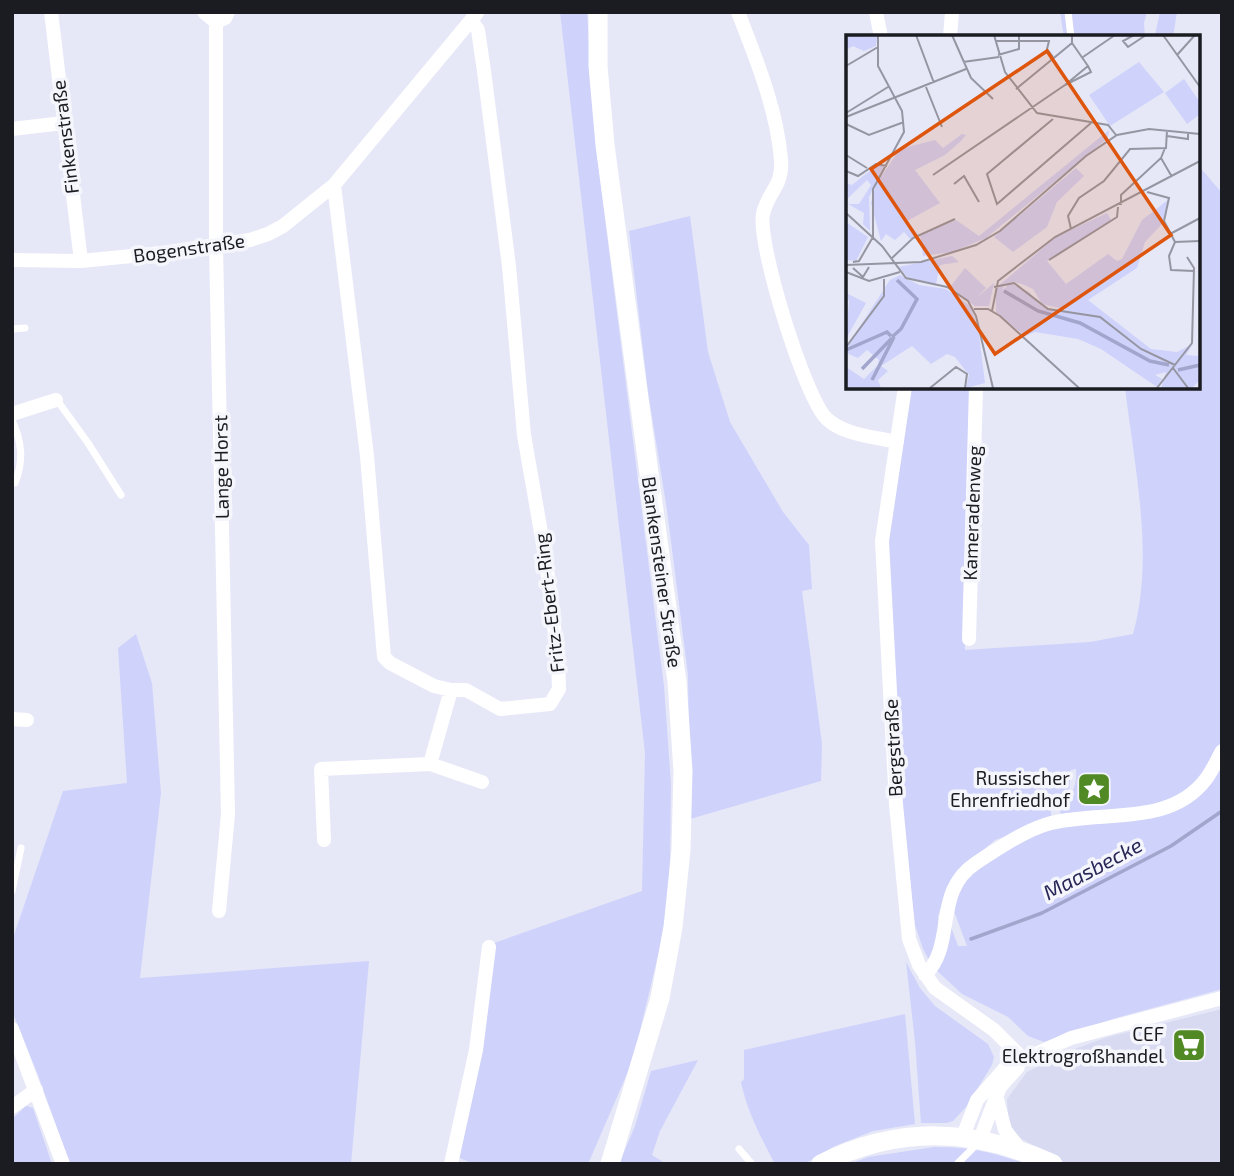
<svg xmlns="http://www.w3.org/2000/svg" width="1234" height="1176" font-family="'Exo 2',sans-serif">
<rect width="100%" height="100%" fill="#e6e8f8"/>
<path fill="#d8daf1" d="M1222,1009V1164H1067L1013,1134L1008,1119L1007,1099L1027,1072L1066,1052L1108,1037Z"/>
<path fill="#cfd2fa" d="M560,12H587L596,147L664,686L671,784L670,860L666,922L633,1060L588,1164H474L455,1156L494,943L642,891L645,753Z
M1060,12H1147L1144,23L1145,37H1064Z
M1160,12H1177L1173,37L1155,35Z
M1197,164L1222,193V745L1189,792L1164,804L1062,818L1060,811L1068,809L1067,801C1074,791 1077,782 1076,769L1071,770L1069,792L1063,800V804L1050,806L1052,820L995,840L963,867L942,903L938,916V942L930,962L923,949L915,925L909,870L902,801L886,538L908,387H972L964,608L965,650L1090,642L1133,634C1155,557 1134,465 1125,387H1197Z
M690,216L708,352L730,422L783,512L809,545L812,589L802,591L822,744L821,781L690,819L688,675L667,510L648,392L629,231Z
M136,634L152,683L161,793L140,978L369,961L351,1164H70L38,1075L12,1011V941L63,791L127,783L118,648Z
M1222,759V989L1116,1018L1044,1042L1028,1036L1008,1017L962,994L935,969L950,924L958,946H967L952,906L962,878L1007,848L1053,827L1175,809Z
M906,962L920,988L935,1006L988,1044L994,1057L992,1065L966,1107L953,1121L947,1123H921L915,1042Z
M905,1014L915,1124L873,1131L835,1146L804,1164H775C761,1138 747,1111 741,1082L744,1079V1050Z
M698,1060L660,1131L652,1155L666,1164H619L635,1126L651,1071Z
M26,1106L33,1108L52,1164H12V1119Z
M934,1147C969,1147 993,1152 1026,1164H850L868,1157Z"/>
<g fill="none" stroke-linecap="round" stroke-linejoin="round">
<path stroke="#a2a5cc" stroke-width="3.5" d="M971,939L1042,913L1171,846L1222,811"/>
<path stroke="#fff" stroke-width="7" d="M1068,12L1071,37
M12,329L25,328
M57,400L88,443L121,495
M12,420C22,442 24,460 15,483L12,482
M12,891L21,848
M739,1149L752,1164
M957,1164L978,1143"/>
<path stroke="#fff" stroke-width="14" d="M51,12L81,261
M204,12L216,22L225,18L228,12
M738,12C756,59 777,109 781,160C783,187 768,191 763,214C757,243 805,399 827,419C844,435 875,437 897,442
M876,12L881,37
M216,22V245L228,814L219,911
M950,37L952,12
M12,129L63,123
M334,185L367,456L384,657L390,663L434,686L451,690H466L500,709L550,704L559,689L558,659L546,561L524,435L509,266L484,71L478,30L471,20
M12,260L81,261L162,253L250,240L268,234L283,226L334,185L477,13
M905,387L882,541L896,804L909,939L919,965L935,988L994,1030L1024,1060
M12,414L56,400
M969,639L976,387
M12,719L27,720
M430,764L451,690
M324,840L321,769L430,764L482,782
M925,975C957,944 932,892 976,863C997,849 1027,829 1051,823C1102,810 1170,827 1206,779C1212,771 1217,760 1222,751
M12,1029L63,1164
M997,1099L1005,1130L1022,1152
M12,1107L36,1090
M963,1136L977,1100L1005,1068L1071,1038L1222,998
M980,1139L1000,1087L1018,1067
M451,1164L476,1050L489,947"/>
<path stroke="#fff" stroke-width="19" d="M598,12V66L605,145L677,682L683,771L681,850L673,927L660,998L610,1164
M821,1164C899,1125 974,1128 1053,1164"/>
</g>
<defs>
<g id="sight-square" transform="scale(1.75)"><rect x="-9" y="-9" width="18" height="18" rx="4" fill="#518925" stroke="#f5f6fc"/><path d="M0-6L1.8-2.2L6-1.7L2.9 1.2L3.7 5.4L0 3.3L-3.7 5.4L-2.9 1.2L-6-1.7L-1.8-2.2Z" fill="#fff"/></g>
<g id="supermarket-square" transform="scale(1.75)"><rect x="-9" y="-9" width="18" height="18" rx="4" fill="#518925" stroke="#f5f6fc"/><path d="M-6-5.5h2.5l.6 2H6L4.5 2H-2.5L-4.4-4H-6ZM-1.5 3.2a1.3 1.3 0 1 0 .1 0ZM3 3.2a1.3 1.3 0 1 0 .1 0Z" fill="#fff"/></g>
</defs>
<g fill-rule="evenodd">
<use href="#sight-square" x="1094" y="789"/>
<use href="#supermarket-square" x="1189" y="1045"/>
</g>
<g text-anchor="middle" stroke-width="7" stroke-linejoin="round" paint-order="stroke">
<g font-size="19" fill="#1b1c22" stroke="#f5f6fc">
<text transform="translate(65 137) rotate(-97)" y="7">Finkenstraße</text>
<text transform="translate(189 248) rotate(-8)" y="7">Bogenstraße</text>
<text transform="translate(221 467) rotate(-91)" y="7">Lange Horst</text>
<text transform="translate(972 513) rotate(-88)" y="7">Kameradenweg</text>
<text transform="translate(662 572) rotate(82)" y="7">Blankensteiner Straße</text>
<text transform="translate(549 603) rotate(-97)" y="7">Fritz-Ebert-Ring</text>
<text transform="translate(893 748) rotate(-93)" y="7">Bergstraße</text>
</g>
<g font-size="19" fill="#1b1c22" stroke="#f5f6fc" text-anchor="end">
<text x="1070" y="785">Russischer<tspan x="1070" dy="22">Ehrenfriedhof</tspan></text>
<text x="1164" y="1041">CEF<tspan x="1164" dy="22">Elektrogroßhandel</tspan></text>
</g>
<g font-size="21" font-style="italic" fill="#292758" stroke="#f5f6fc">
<text transform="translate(1093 869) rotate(-28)" y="7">Maasbecke</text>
</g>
</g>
<g transform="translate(846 35)">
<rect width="354" height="354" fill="#e6e8f8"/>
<path d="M0,0L31,2L30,11L18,16L7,11L0,15ZM293,27L318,57L264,91L243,60ZM338,44L353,66V80L341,89L319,58ZM263,95L262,103L140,203L106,217L47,225L77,221L74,200L110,185L133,201ZM116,99L120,100L114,107L99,120L69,135L94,168L61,186L72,200L64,204L58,197L49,205L40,199L35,206L25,168L30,149L54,114L89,105L97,113ZM31,130L38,131L23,162L24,196L17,189L18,178L2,169H13L25,150L21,145L0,165V148L6,150ZM230,133L238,141L211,167L201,192L167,217L148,202ZM322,165L317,188L299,207L291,233L242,265L305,314L331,317L347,309L340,320L353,321V346L346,353H315L320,337L309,340L316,344L311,352L255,314L232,304L189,297L179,301L150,277V253L158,251L157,255L164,248L183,257L196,271L205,275H222L196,269L187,254L176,249L168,247L151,252L210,202L261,178L265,185L201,226L220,249L262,219L271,226L276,224L296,185ZM0,187L22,202L10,226L0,225ZM106,221L113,227L94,230L90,249L61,242L53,232ZM119,233L140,253L130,263L148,248L143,271H129L104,252ZM54,240L73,250L100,254L124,271L132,292L139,348L120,353L123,340L109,322L101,319L85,329L66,311L35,331L42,336L32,345L35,353H0V332L18,344L32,330L33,325L21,315L12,323L0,318V313L44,245ZM0,258L20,268L0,304L3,266Z" fill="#cfd2fa"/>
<path fill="none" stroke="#a2a5cc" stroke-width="3.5" d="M158,256L192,276L234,288L304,326L323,330M46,302L55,294L71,264L51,245M0,315L41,297L45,301M16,334L46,303M332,335L354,330M26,345L48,302"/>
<path fill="none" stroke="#9596a2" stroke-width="2" d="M70,0L88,48M106,0L125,43L147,64M148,0L159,37L191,78L262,90L270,100M288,0L277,6L282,12L300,0M317,0L354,52M149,6H203L201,14L207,22M226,8L242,31L219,50L245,37L242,31M152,20L173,14V0M331,20L349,0M237,22L269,0M117,27L153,22M0,31L32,12M80,52L96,92M170,54L226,8V0M0,78L42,52M0,82L120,34M207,84L141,139L151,169L245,88M0,89L23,100L58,87M321,101L342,104V98M0,120L21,133M315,123L326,142M0,136L12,141L30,129L41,131M87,140L219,50M108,149L118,141L133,167M301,157L323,163L318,186L329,207M275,170V160L315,123L319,113M0,178L36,211L60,243L101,252L122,266L130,281L147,353M225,194L222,181L233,163L258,146L284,114L320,113L321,95M324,199L354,183M27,202V154L58,97L56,76L32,31V0M45,224L67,203L109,184M203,225L271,182L272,172M7,227L13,226L27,202M0,230L75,227L130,210L154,196L240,121L271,100L303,94L354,99M7,233L17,242L23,232M348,236L325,235L323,221L329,207L354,206M0,237L23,246L54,237M148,252L168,248L202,274L254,282L295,314L329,330M128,274H142L154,281L233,353M146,276L152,246L209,202L354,126M0,312L38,261V244M327,333L342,353M84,353L110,332L121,339L119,353M311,353L346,308L348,233L341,222"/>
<path fill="#de560d" fill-opacity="0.15" stroke="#de560d" stroke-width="3.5" d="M201,16L325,200L149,319L25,134Z"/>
<rect width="354" height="354" fill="none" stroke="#1b1c22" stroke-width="3.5"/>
</g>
<rect width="1234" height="1176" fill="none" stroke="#1b1c22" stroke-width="28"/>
</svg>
